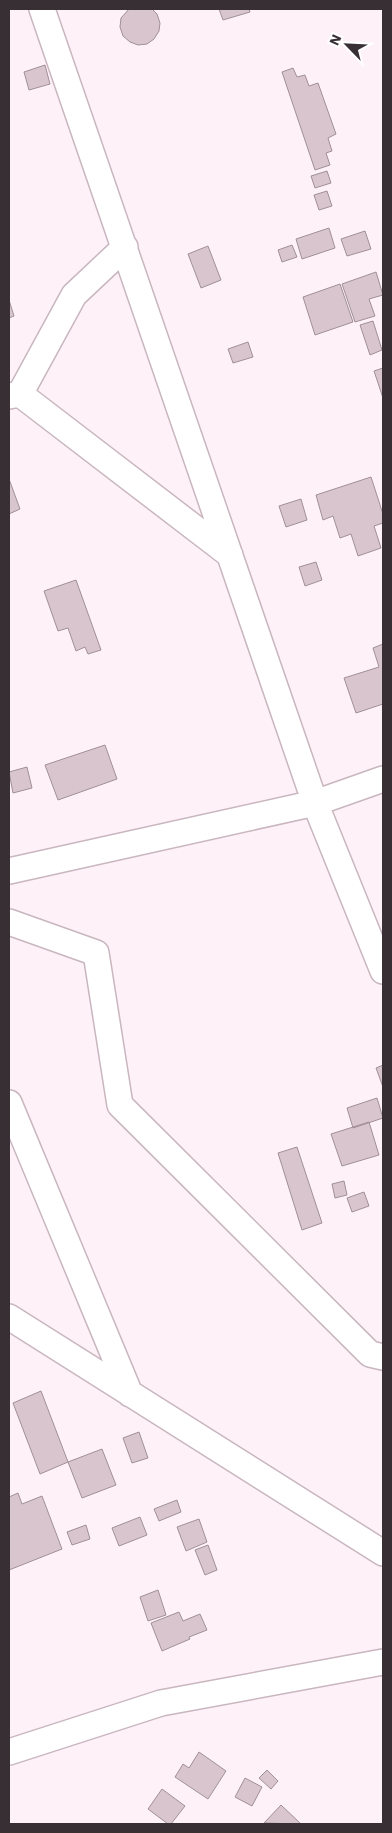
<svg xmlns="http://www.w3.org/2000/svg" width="392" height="1833" font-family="'Work Sans',sans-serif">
<rect width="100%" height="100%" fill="#fef2f8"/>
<path fill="#d9c5ce" stroke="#a18f98" d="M129,9H152L157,14L160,23L159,31L154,39L147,44L138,45L130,42L123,36L120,27L121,18Z
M219,9H249L250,12L223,20Z
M45,65L50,84L29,90L24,72Z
M293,68L297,77L305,75L309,86L318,83L336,134L328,138L332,151L326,153L330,165L315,170L282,72Z
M327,171L331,183L315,188L311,176Z
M327,191L332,206L319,210L314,195Z
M329,228L335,248L302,259L296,239Z
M365,231L371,249L347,256L341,239Z
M292,245L297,257L282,262L278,250Z
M208,246L221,280L201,288L188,254Z
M376,272L383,295L369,299L375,316L355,322L342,284Z
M340,284L353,322L315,335L303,297Z
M9,300L14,316L9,318Z
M373,321L382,350L370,355L360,325Z
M248,342L253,357L233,363L228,349Z
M383,368V398L374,371Z
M371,477L383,514V523L374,526L381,548L358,556L351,534L340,538L333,516L323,520L316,495Z
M9,479L20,509L9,514Z
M301,499L307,520L286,527L279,506Z
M316,562L322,580L305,586L299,567Z
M76,580L101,650L88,654L85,647L76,651L68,628L58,631L44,591Z
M383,644V704L356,713L344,678L379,667L373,648Z
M105,745L117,779L58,800L45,765Z
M27,767L32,788L13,793L9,772Z
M383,1065V1087L376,1068Z
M377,1098L383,1118L353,1128L347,1108Z
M369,1122L379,1155L342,1166L331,1134Z
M297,1147L322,1223L302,1230L278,1153Z
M344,1181L347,1195L335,1198L332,1184Z
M364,1192L369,1206L352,1212L347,1198Z
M41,1391L68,1462L40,1474L13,1403Z
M139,1432L148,1458L132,1463L123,1438Z
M102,1449L116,1485L82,1498L68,1462Z
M18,1493L22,1504L42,1496L62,1549L9,1570V1497Z
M177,1500L181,1512L159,1521L154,1509Z
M140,1517L147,1535L119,1546L112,1528Z
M199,1519L207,1542L186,1551L177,1527Z
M86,1525L90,1539L72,1545L67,1532Z
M208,1545L217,1570L205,1575L195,1550Z
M158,1590L166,1615L148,1621L140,1597Z
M179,1612L183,1621L200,1614L207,1630L189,1637L190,1639L162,1651L151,1623Z
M199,1752L226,1771L208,1799L175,1777L183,1764L189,1768Z
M267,1770L278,1781L271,1789L259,1778Z
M245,1778L262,1787L252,1806L235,1797Z
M162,1789L185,1806L171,1824H168L148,1809Z
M281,1805L300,1823L299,1824L264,1823Z"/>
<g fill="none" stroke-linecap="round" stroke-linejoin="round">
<g stroke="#c9b6bf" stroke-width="28">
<path id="minor" d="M42,9L315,803L383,971
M20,394L74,295L125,247
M9,396L20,394L230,555
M9,871L315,803L383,779
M9,922L96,953L120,1105L370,1354L383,1357
M9,1103L130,1394
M9,1317L383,1553
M9,1752L161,1703L383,1662"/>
</g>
<use href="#minor" stroke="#fff" stroke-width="25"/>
</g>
<rect width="392" height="1833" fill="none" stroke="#372f33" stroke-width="20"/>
<g transform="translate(347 45) rotate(294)" stroke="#ffffff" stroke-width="4" paint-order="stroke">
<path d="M0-4L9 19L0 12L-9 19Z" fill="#372f33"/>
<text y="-8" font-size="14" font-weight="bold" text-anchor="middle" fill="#372f33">N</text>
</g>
</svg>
